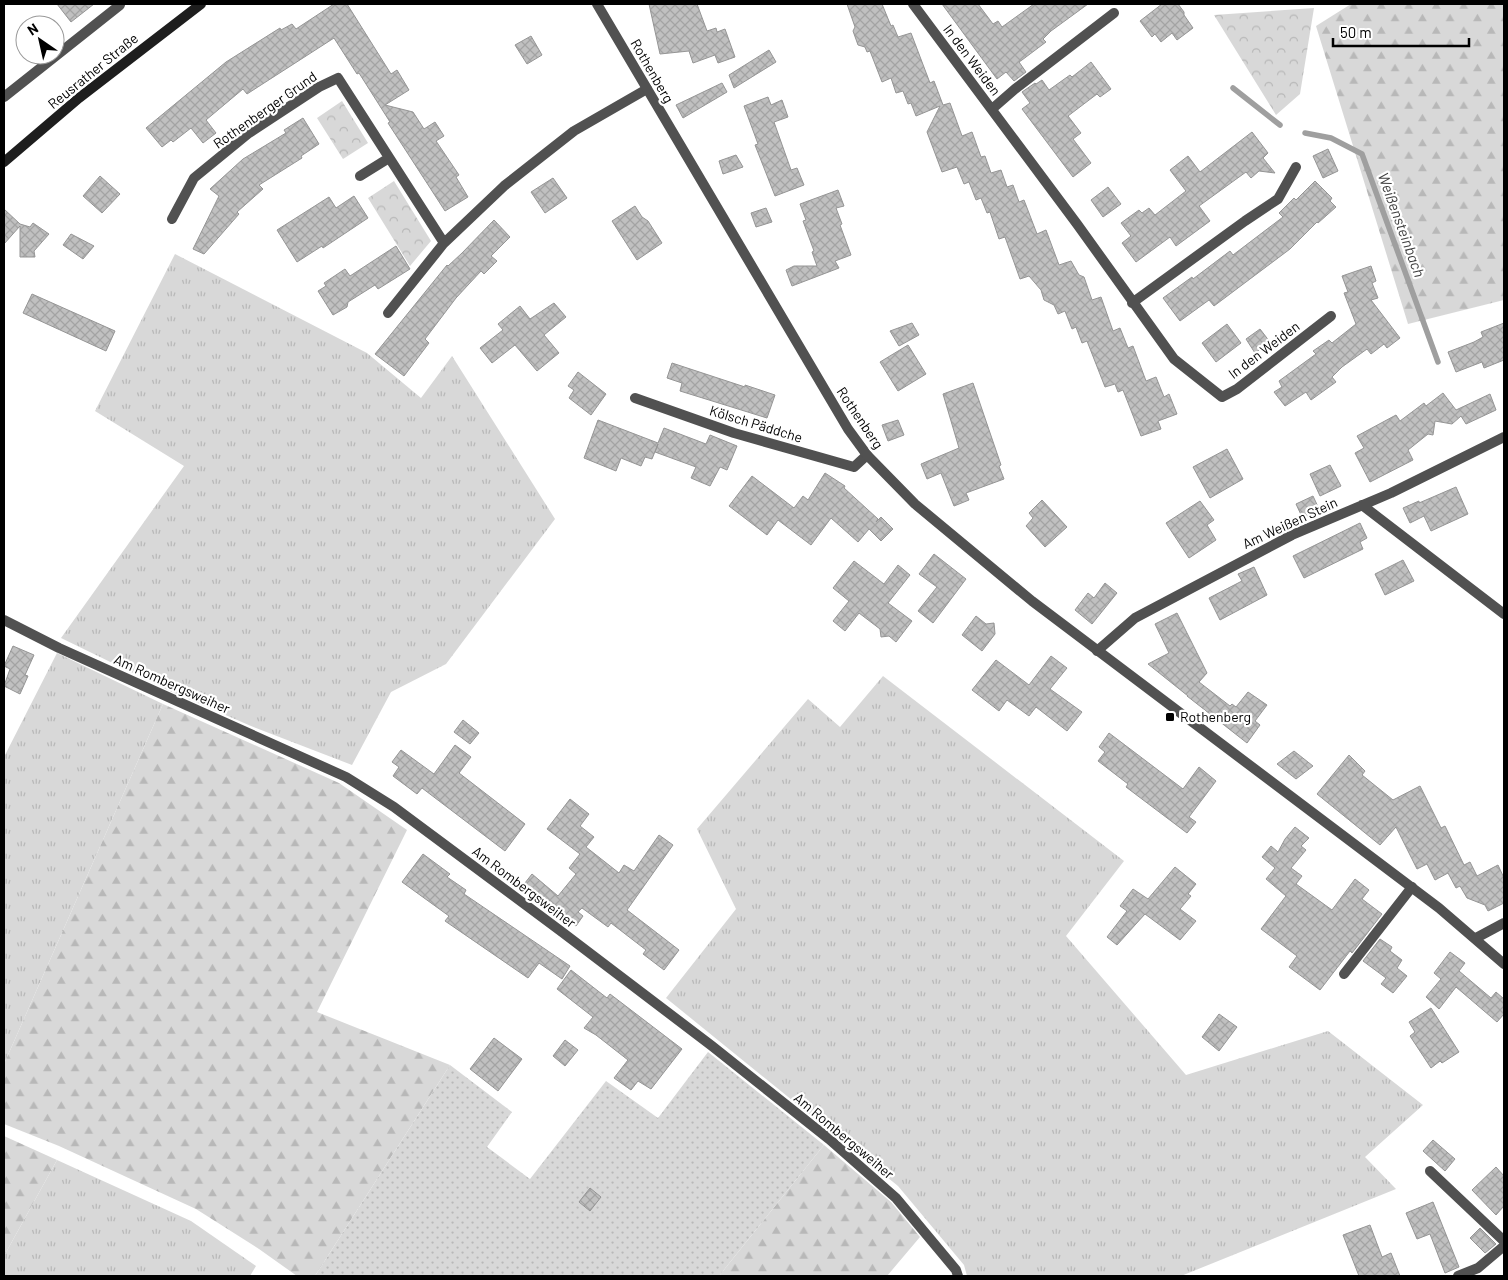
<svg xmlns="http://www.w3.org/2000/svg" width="1508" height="1280" font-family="Barlow,sans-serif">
<defs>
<pattern id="grass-tufts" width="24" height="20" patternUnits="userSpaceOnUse" patternTransform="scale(1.25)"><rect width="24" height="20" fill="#d8d8d8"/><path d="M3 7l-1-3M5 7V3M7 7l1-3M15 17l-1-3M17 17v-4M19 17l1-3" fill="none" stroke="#b8b8b8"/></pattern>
<pattern id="forest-firs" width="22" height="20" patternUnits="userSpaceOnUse" patternTransform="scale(1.25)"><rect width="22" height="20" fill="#d8d8d8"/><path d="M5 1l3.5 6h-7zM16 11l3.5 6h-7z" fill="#b8b8b8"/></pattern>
<pattern id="park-crowns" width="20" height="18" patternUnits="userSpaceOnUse" patternTransform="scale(1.25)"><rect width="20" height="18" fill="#d8d8d8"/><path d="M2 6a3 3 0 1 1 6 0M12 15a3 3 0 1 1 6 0" fill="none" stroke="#b8b8b8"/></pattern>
<pattern id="garden-dots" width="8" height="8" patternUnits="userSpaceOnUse" patternTransform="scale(1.25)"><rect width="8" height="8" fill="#d8d8d8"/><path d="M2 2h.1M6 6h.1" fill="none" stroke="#b8b8b8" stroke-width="1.8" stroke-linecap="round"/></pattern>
<pattern id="building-cross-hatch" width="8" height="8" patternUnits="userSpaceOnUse" patternTransform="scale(1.25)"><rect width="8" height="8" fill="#c0c0c0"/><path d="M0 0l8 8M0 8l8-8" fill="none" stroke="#a3a3a3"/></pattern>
</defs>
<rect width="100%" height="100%" fill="#fff"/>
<path fill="url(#grass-tufts)" d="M175,254L367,353L421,398L452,356L555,519L446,664L391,692L352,765L251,726L170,691L61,638L184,466L95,411Z
M57,653L163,704L4,1064V757Z
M883,676L1124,861L1066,936L1186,1075L1328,1031L1423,1105L1365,1157L1396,1189L1181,1276H967L964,1265L898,1186L666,998L736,909L697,829L808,699L840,727Z
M57,1160L191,1221L256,1266L250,1276H4V1256Z"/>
<path fill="url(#forest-firs)" d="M1351,4H1504V300L1408,324L1316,26Z
M163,704L339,783L407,830L317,1012L450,1065L315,1276H297L259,1249L196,1209L59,1146L4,1124V1064Z
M4,1136L57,1160L4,1256Z
M824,1145L891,1202L920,1237L887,1276H719Z"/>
<path fill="url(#park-crowns)" d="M1314,8L1300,94L1276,115L1214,15Z
M342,101L368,143L343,159L317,118Z
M394,181L431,241L410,266L368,198Z"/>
<path fill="url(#garden-dots)" d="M708,1052L824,1145L719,1276H315L450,1065L512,1112L487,1147L530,1179L606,1081L658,1118Z"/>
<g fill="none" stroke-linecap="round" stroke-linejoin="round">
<path stroke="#9f9f9f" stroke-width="5.5" d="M1233,88L1280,125
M1305,133L1331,138L1362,154L1438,362"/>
</g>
<path fill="url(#building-cross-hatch)" stroke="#959595" d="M57,4H94L71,22Z
M334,4H347L391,74L397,70L409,90L385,105L413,112L424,129L435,122L444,136L436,141L459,175L456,177L468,197L445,211L388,123L390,122L359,73L357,74L334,38L247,94L243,89L206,120L216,133L203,143L191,128L173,142L171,140L162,147L146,128L226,62L280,28L281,30L292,24L296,29Z
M649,4H697L707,31L716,28L717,32L725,29L735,57L718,63L715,55L693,63L689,51L660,54Z
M847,4H882L891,26L893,25L898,37L911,33L930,83L934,81L943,105L950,103L962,136L972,132L981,157L985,156L991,173L1001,170L1007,187L1013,185L1019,202L1024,200L1037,234L1046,230L1059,265L1071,261L1079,275L1084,277L1092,300L1101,297L1113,331L1120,328L1128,348L1133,346L1146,381L1156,377L1164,397L1169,394L1177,414L1158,421L1161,429L1141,436L1123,390L1118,392L1115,384L1105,387L1087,341L1082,343L1076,327L1072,329L1065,311L1058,314L1054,305L1044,300L1041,290L1029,276L1020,279L1005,237L999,239L990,212L987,213L981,198L976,200L969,182L964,184L957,167L942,172L927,132L940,106L916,116L911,103L908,104L903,91L896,93L891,78L882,82L870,51L867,52L865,47L858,45L853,31L855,27Z
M942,4H978L993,24L998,21L1002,27L1034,4H1088L1051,31L1043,39L1046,42L1022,60L1019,62L1026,72L1014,81L1006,72L997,79Z
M1162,4H1178L1184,12V15L1193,28L1177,40L1172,33L1161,42L1155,34L1152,37L1140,21Z
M531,36L542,55L527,64L515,45Z
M769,50L776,62L734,88L729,75Z
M1091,62L1111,89L1100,97L1097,94L1068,116L1081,133L1073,139L1091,163L1073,177L1022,109L1030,103L1022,92L1035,83L1036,84L1042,80L1049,90L1070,75L1072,77Z
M722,83L727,92L683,118L676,105Z
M768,97L771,105L782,100L788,117L774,122L791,170L797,168L804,185L775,196L755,145L758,144L744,106Z
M303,118L319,144L301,156L302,158L259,185L263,189L237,212L239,214L204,254L193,249L219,196L210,189L243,159L286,133L284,130Z
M1252,132L1268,153L1263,158L1275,173L1259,171L1251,178L1246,172L1199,206L1210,221L1176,246L1170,237L1136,262L1122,243L1131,236L1121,223L1139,210L1142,213L1149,208L1155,215L1186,191L1170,170L1188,156L1200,172Z
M1328,149L1338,171L1323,178L1313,156Z
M736,155L743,167L723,174L719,161Z
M100,176L120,194L102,213L83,196Z
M553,178L567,198L545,213L531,192Z
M1315,181L1332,198L1330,201L1336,207L1318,223L1317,222L1290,249L1214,306L1209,300L1180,321L1163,298L1192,277L1193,279L1230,251L1233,255L1283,217L1279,213L1294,198L1296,200Z
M1108,187L1121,204L1103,217L1091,200Z
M838,190L844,206L836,208L842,224L840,225L851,255L835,261L839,268L792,286L786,270L794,266H817L812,252L814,251L803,221L806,220L800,204Z
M354,196L368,218L323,248L322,246L297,262L277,230L329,197L336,208Z
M635,206L642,217L648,221L662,243L637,260L612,221Z
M766,208L772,222L756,227L751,213Z
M4,209L20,224L30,227L33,223L49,234L34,251L35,257H20V226L4,244Z
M494,220L510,237L491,256L497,261L484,274L481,271L456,298L425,339L429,343L404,376L375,354L447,265L448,266L462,253Z
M71,234L94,246L83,259L63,245Z
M396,246L410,269L378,289L375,285L348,302L347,307L333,315L318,291L326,286L324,283L345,269L350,276Z
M1371,266L1376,281L1372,283L1378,298L1371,300L1400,338L1387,348L1384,344L1371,354L1367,349L1342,367L1332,377L1336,382L1311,400L1306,392L1285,406L1274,392L1282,387L1279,381L1316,354L1313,351L1329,340L1332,343L1356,324L1344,293L1348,292L1342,276Z
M32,294L115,331L106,351L23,313Z
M554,303L566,317L544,335L559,353L537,371L515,345L492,363L480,348L503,330L498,324L520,306L530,319Z
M912,323L919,335L899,346L890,331Z
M1504,323V360L1484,368L1482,362L1456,372L1448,352L1474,342L1483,337L1481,332Z
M1227,324L1241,343L1216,362L1202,343Z
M1260,329L1270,342L1255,353L1246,339Z
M908,345L926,374L898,391L880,362Z
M672,363L745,387V385L775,395L767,418L680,391L682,383L667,378Z
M578,372L606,394L591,415L569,398L574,390L568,386Z
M973,383L1001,465L999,466L1004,479L966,493L969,500L954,506L941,473L927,479L921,464L959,448L943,394Z
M1443,393L1456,410L1490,394L1496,410L1466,424L1461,416L1452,424L1435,421L1433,435L1428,434L1408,450L1413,460L1370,482L1355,453L1364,448L1357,436L1396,415L1400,421L1424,403L1426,406Z
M598,420L658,443L664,428L706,444L710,435L737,446L727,470L720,467L710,486L691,478L696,467L655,452L658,444L652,459L645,457L641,466L621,458L616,471L584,458Z
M898,420L904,435L888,441L882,425Z
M1227,449L1243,479L1210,498L1193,467Z
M1330,465L1341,486L1320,496L1310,474Z
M825,473L845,486L844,488L878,519L876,522L881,517L893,529L881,541L869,529L858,542L831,518L811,545L778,520L767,535L729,506L752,476L794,508L803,496L808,500Z
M1456,487L1468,514L1431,531L1424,516L1410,523L1403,508L1419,501V503Z
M1313,496L1320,511L1303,519L1296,504Z
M1042,500L1067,527L1045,547L1026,526L1033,518L1029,513Z
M1200,501L1214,520L1207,525L1216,540L1189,558L1166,523Z
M1360,523L1367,538L1360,542L1363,549L1304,578L1293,556Z
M934,554L966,579L933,623L918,611L937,587L919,574Z
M1403,560L1414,581L1385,595L1375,574Z
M854,561L884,584L898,565L910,575L888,603L912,621L896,642L889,636L881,637L880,629L859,613L845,631L833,621L849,601L833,588Z
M1254,567L1267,595L1220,620L1209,598L1242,581L1238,574Z
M1105,583L1117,593L1092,624L1075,610L1088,593L1094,598Z
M1177,613L1207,673L1199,682L1230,706L1232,704L1236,707L1248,692L1267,705L1255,721L1260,725L1247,743L1187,696H1188L1148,664L1169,653L1155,624Z
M976,616L986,624L994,623L995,634L982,651L962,635Z
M13,646L34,655L25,675L28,676L20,694L4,686L10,669L4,666Z
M1051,656L1067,668L1050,689L1082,712L1067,731L1036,707L1029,716L1007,700L999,711L972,690L996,660L1029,685Z
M463,720L479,733L470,744L454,732Z
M1109,733L1183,789L1199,767L1216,781L1189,817L1196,822L1187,833L1126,787L1128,784L1098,761L1105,752L1099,747Z
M455,745L471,757L459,773L525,824L505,851L422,788L417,794L393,776L399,767L392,762L401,750L434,774Z
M1294,751L1313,766L1296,779L1277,764Z
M1349,755L1365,771L1362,775L1393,800L1420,786L1441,828L1445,826L1464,865L1470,862L1477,876L1498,865L1504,878V903L1488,911L1485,905L1467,898L1460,886L1456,888L1448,873L1435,880L1427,864L1417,869L1396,827L1380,845L1317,794Z
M570,799L589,814L580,826L594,837L586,847L619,873L624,865L634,871L659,835L673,845L627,910L679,950L664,970L643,954L646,950L611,923L608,927L582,908L578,912L583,916L576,926L536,896L534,898L521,888L532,874L558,896L576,874L569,868L580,854L547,829Z
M1295,827L1309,838L1301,846L1306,850L1291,868L1302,876L1296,884L1332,910L1355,879L1369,890L1362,899L1382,914L1352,953L1350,951L1320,990L1289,967L1297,956L1261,929L1286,896L1266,879L1275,868L1262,857L1271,846L1278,852L1285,839Z
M423,854L450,874L447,877L466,890L464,894L570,966L562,979L539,963L528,978L445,921L449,916L402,882Z
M1175,867L1196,884L1188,894L1191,896L1180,909L1196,921L1180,940L1145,914L1117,945L1107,937L1127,911L1120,906L1133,889L1148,899Z
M1380,939L1392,947L1390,951L1402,960L1397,968L1407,976L1393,993L1381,984L1386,978L1363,961Z
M1450,952L1465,963L1459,971L1491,998L1496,992L1504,999V1014L1497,1022L1456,987L1439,1009L1426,997L1441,979L1434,973Z
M571,970L607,998L610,994L682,1049L651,1089L638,1081L631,1090L614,1078L628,1060L596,1035L584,1028L593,1017L557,989Z
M1431,1008L1459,1052L1442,1063L1440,1061L1431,1068L1410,1036L1415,1032L1409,1022Z
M1219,1014L1237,1027L1219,1051L1202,1037Z
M494,1038L522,1059L498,1091L470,1069Z
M565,1040L578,1050L565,1066L553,1056Z
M1433,1140L1455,1159L1445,1171L1423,1151Z
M1496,1167L1504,1176V1206L1496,1215L1472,1190Z
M590,1188L601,1197L590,1211L579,1202Z
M1433,1202L1459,1267L1445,1273L1430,1234L1417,1239L1406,1213Z
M1370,1225L1382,1257L1391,1253L1400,1276H1359L1343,1235Z
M1480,1228L1496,1244L1485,1253L1470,1238Z"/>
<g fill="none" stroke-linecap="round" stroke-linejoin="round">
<path stroke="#515151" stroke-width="10" d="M1344,974L1412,887
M1430,1171L1504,1241"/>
<path stroke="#515151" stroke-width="10" d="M913,4L1077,224L1174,359L1222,397L1237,389L1331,316
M4,97L120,5
M992,109L1015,89L1114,13
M360,176L389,158
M172,219L194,178L249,133L319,87L338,78L444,243L388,313
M444,243L504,186L574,131L647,89
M1132,303L1245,221L1278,199L1296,167
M635,398L734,433L854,467L867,455
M1362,505L1504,614
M4,620L59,648L346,777L394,807L562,932L712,1046L829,1139L896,1198L956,1270L958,1276
M1097,651L1135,618L1292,535L1391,493L1504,437
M1476,938L1504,923
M1458,1276L1478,1268L1504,1246"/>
<path stroke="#515151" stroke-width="10" d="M597,4L848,429L867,455L915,504L1032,601L1439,908L1504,964"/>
<path stroke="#1e1e1e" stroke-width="10" d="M4,162L79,98L201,4"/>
</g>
<rect fill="#000" stroke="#fff" stroke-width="2" x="1165" y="712" width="10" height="10" rx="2.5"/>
<g text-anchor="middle" stroke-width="4.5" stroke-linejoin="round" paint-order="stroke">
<g font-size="14" fill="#000" stroke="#fff">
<text transform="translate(972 60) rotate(53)" y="5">In den Weiden</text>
<text transform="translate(93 71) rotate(-39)" y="5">Reusrather Straße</text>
<text transform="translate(652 71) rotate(60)" y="5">Rothenberg</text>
<text transform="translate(265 110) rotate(-35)" y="5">Rothenberger Grund</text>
<text transform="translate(1264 350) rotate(-37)" y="5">In den Weiden</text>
<text transform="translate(860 418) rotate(56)" y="5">Rothenberg</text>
<text transform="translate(756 424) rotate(17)" y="5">Kölsch Päddche</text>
<text transform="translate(1290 523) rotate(-25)" y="5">Am Weißen Stein</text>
<text transform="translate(172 684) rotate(24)" y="5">Am Rombergsweiher</text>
<text transform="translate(524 887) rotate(37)" y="5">Am Rombergsweiher</text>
<text transform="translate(844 1136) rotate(40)" y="5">Am Rombergsweiher</text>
</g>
<g font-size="14" fill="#000" stroke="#fff" text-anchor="start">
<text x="1180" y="722">Rothenberg</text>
</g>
<g font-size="15" font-style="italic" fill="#404040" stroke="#fff">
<text transform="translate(1401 225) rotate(70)" y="5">Weißensteinbach</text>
</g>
</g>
<rect width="1508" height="1280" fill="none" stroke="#000000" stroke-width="10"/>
<g transform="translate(40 40) rotate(326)"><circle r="24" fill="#ffffff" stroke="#999999"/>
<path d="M0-4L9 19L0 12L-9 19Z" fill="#000000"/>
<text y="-8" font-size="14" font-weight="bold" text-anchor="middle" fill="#000000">N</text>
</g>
<path d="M1333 38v8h136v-8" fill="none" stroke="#000000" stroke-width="2.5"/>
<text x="1340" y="38" font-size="15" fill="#000000" stroke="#ffffff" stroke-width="4" paint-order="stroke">50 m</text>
</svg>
